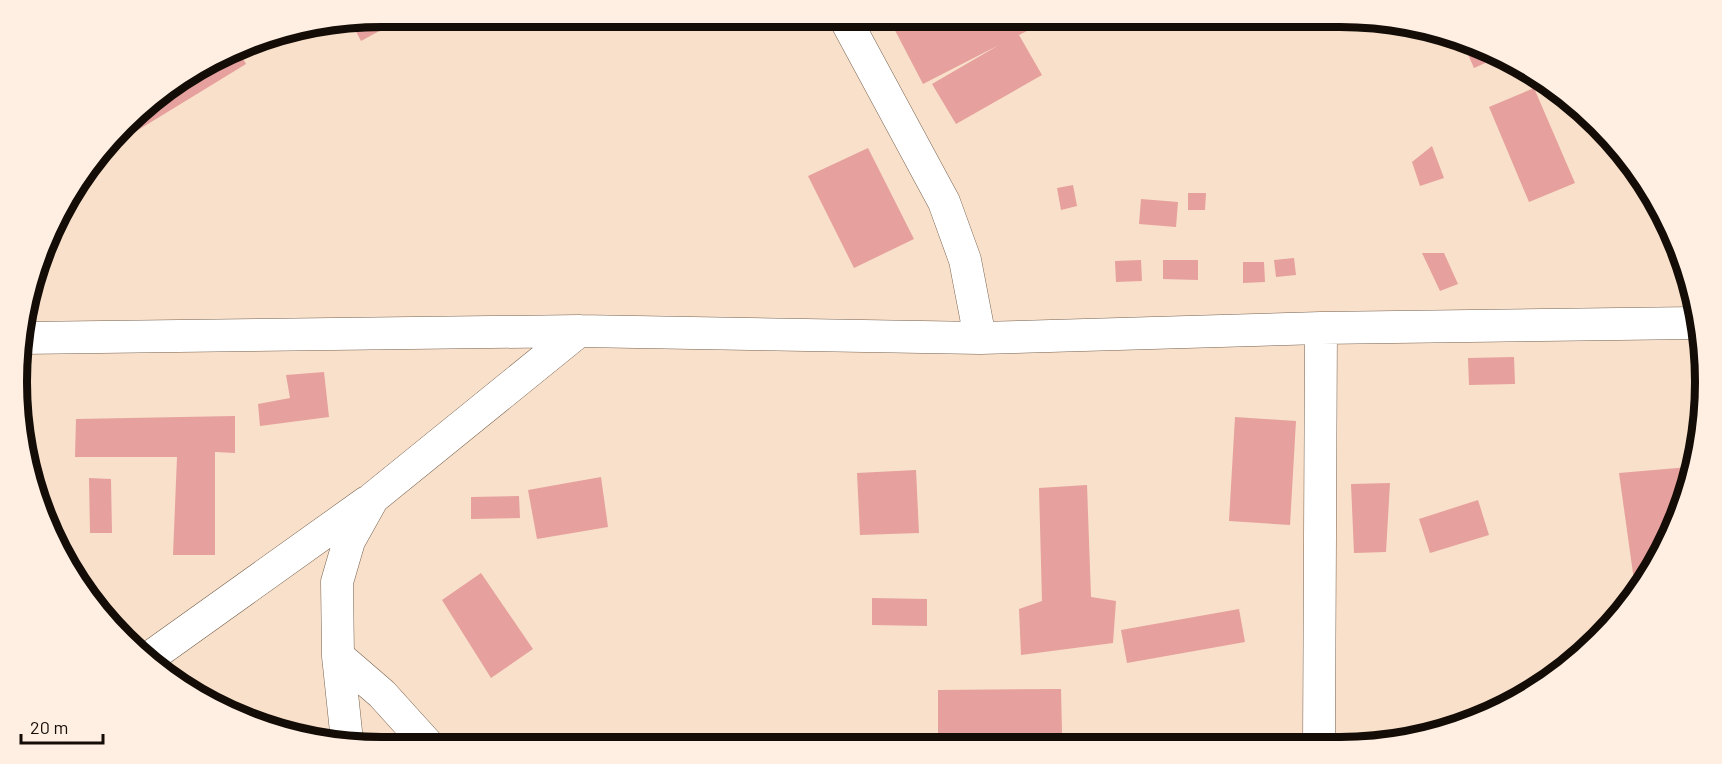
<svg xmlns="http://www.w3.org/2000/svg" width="1722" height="764" font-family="Barlow,sans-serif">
<rect width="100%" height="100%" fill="#f8e0ca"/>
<path fill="#e6a09d" d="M382,16L405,17L361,41L351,22Z
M888,17H1027L1033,28L1019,35L1042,75L956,124L932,84L999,45L923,84Z
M1462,41L1480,44L1499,57L1474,68Z
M239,51L246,64L107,149L141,107Z
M1534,88L1575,183L1529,202L1489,107Z
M1432,146L1444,178L1420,186L1412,162Z
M868,148L914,239L854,268L808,176Z
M1073,185L1077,206L1061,210L1057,188Z
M1188,193H1206L1205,210H1188Z
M1141,199L1178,202L1176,227L1139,224Z
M1422,253H1444L1458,284L1440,291Z
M1294,258L1296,275L1276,277L1274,260Z
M1141,260L1142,281L1116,282L1115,261Z
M1163,260H1198V280L1163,279Z
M1243,262H1264L1265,282L1243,283Z
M1514,357L1515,384L1469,385L1468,358Z
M324,372L329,417L260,426L258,404L290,398L286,375Z
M235,416V453L215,452V555H173L177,457H75L76,419Z
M1235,417L1296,421L1290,525L1229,521Z
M1689,467L1678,522L1636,595L1619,473Z
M916,470L919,533L860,535L857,473Z
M601,477L608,527L537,539L528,490Z
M89,478L111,479L112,533H90Z
M1390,483L1386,552L1354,553L1351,484Z
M1087,485L1091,597L1116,601L1113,643L1021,655L1019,609L1042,601L1039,488Z
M519,496L520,518L471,519V497Z
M1478,500L1489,535L1430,553L1419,519Z
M481,573L533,649L491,678L442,600Z
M872,598L927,599V626L872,625Z
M1239,609L1245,642L1127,663L1121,630Z
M1061,689L1062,733H938V690Z"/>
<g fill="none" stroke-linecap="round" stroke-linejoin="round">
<g stroke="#77624f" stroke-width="33">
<path id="street" d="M844,17L944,202L965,260L980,338
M23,338L579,331L980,338L1321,328L1694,323
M338,656L382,694L430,747
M146,660L367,502
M347,741L338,656L337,582L349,541L373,498L579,331
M1319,745L1321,328"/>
</g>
<use href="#street" stroke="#fff" stroke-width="32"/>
</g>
<path d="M0 0H1722V764H0ZM382 27H1340A355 355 0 0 1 1695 382V382A355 355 0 0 1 1340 737H382A355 355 0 0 1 27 382V382A355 355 0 0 1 382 27Z" fill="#feefe2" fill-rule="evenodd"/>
<path fill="none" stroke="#140c06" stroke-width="8" d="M382 27H1340A355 355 0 0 1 1695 382V382A355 355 0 0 1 1340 737H382A355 355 0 0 1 27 382V382A355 355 0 0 1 382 27Z"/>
<path d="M21 734v9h82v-9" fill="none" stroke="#140c06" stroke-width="3"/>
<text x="30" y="734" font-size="18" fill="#140c06" stroke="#feefe2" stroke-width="4.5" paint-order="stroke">20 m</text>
</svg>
